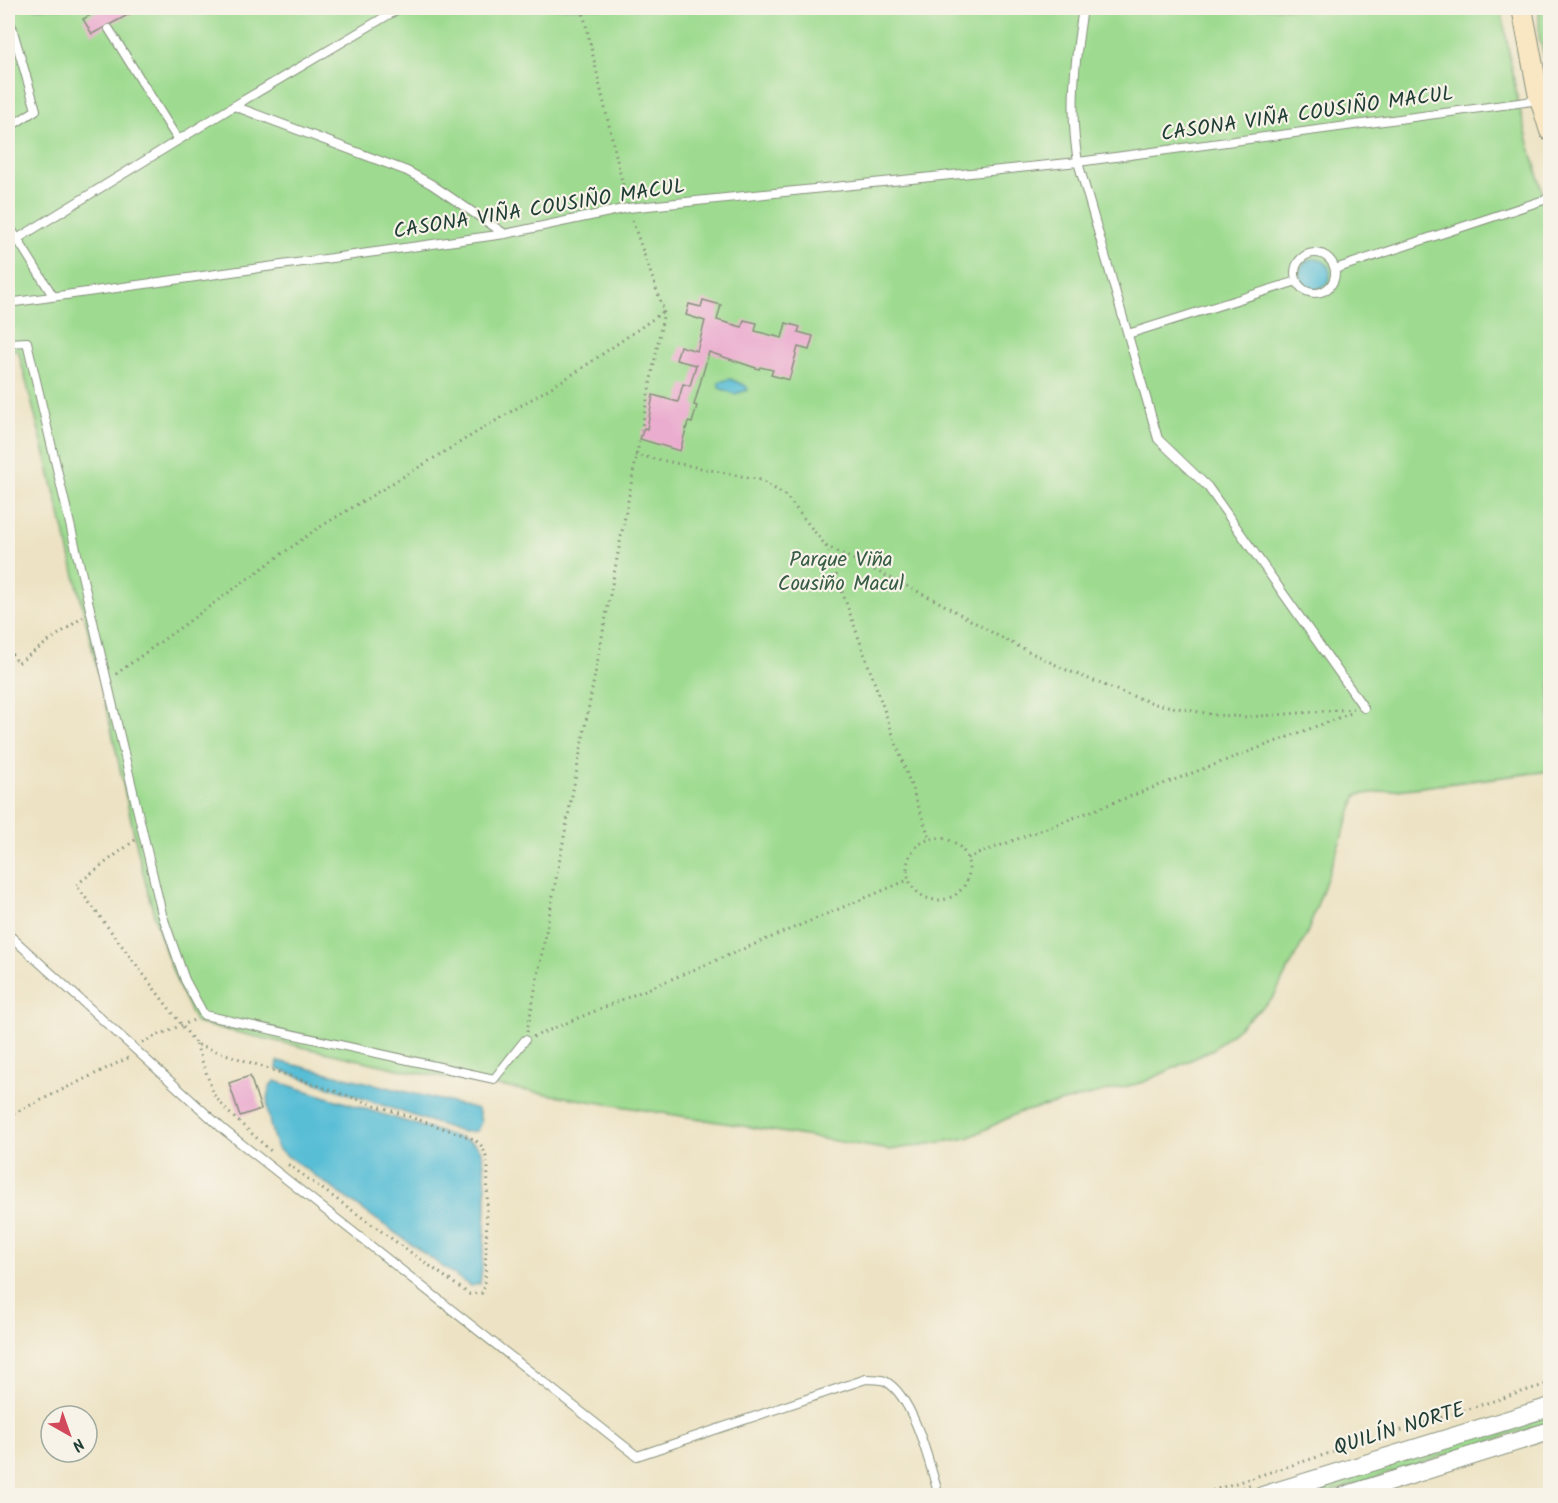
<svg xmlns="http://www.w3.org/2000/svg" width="1558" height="1503" font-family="Kalam,sans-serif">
<rect width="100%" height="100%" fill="#f7f3e8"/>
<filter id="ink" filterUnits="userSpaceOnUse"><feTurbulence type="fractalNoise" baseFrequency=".0167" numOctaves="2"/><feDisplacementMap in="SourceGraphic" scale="12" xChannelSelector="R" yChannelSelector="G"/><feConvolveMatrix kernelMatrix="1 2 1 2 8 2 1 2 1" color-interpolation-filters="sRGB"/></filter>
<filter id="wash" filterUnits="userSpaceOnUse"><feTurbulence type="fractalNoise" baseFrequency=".008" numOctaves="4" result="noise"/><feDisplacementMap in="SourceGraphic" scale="24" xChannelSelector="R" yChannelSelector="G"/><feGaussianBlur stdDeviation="1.35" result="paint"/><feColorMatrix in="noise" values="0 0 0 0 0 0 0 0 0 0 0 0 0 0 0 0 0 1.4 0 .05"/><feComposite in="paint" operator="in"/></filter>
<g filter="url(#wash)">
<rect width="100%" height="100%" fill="#ede3c4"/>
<path fill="#9edb90" stroke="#5e8c62" stroke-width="1.5" d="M8,8H1501L1518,103L1550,220V771L1357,795L1306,936L1273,998L1212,1050L1144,1082L1018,1113L968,1138L890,1150L412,1072L196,1023C149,933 134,827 111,728C82,601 51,475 18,350H8Z
M1539,8H1550V77L1539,37Z
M1550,1411V1422L1321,1495L1283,1496Z"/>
<path fill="#58bed6" stroke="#3c7e85" stroke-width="1.5" d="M1300 274a15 15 0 1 1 30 0a15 15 0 1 1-30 0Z
M730,379L746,386L748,390L735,394L719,388V382Z
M278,1061L478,1109L481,1122L477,1131L461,1132L277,1069Z
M275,1081L469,1141C475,1144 480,1147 482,1154C490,1185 484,1251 480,1284L470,1286L279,1150C271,1137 260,1091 275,1081Z"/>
<g id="blocks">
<path fill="#ebadcf" d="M103,8H141L92,34L83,19Z
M703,300L721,305L717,320L742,327L744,320L757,323L755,331L782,338L786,323L800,327L798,332L813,336L809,350L798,347L789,380L771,375L773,370L760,367L759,369L709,352L694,405L697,406L692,423L688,422L680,451L640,439L644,428L647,429L653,395L678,402L683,384L690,386L696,365L676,360L680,346L697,351L705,321L686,315L689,304L701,307Z
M250,1076L261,1109L240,1116L229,1083Z"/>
</g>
</g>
<g filter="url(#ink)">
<use href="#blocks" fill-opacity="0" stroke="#86907c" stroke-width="1.5"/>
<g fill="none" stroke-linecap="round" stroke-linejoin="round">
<g stroke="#86907c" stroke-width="10">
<path id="service" d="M1083,8C1075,59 1069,110 1078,162L1158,439L1208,487L1364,708
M8,14L36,110L8,128
M109,29L178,140
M234,106L400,8
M8,224L53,296
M17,239L234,106L407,171L431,184L505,234
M1295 273a20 20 0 1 1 40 0a20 20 0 1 1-40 0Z
M1335,269L1550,198
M8,303L505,234L628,208L1078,162L1540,100
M1128,334L1297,281
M8,343L27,342L162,914L185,980L204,1015L494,1079L525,1040
M8,934L224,1130L637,1456L866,1379C871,1379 880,1379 885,1381C914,1396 930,1466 939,1496"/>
</g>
<g stroke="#86907c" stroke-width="20">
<path id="tertiary" d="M1262,1496L1550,1407
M1344,1496L1550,1431"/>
</g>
<g stroke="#86907c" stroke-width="22">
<path id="secondary" d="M1522,8L1538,92L1550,131"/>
</g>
<path stroke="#86907c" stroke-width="3" stroke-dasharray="1.5 4.5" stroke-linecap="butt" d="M582,8L626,199
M635,455L761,480L786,496L826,546L937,601L1000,637L1064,669L1121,692L1156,704L1216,715L1247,717L1353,709
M826,546L930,839
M8,649L18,663L83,617
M116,674L315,530L578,371L663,312
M907 869a31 31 0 1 1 62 0a31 31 0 1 1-62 0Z
M135,840L76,885L196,1044L469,1137C484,1144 485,1151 488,1167L485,1286L482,1293L469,1294L286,1163
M967,858L1354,712
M527,1032L664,311L631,217
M533,1037L908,880
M142,1042L194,1020
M196,1044L214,1095L227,1111L272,1152
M8,1116L130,1057
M1195,1496L1550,1383
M1214,1496L1252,1484"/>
<use href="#service" stroke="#fff" stroke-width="8"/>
<use href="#tertiary" stroke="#fff" stroke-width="18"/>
<use href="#secondary" stroke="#f9e7c3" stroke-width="20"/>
</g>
</g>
<g text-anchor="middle" stroke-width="4.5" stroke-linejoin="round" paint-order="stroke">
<g font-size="21" fill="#1f3d34" stroke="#f7f3e8">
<text transform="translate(1307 113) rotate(-8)" y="7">CASONA VIÑA COUSIÑO MACUL</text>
<text transform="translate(539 208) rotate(-9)" y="7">CASONA VIÑA COUSIÑO MACUL</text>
<text transform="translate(1399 1428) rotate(-17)" y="7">QUILÍN NORTE</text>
</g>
<g font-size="21" fill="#385d46" stroke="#f7f3e8">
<text x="841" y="566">Parque Viña<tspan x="841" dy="24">Cousiño Macul</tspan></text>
</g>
</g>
<rect width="1558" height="1503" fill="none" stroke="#f7f3e8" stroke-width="30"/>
<g transform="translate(69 1434) rotate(140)"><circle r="28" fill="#f7f3e8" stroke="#a1aaa0" stroke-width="1.5"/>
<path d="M0-4.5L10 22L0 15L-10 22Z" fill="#d1495b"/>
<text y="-9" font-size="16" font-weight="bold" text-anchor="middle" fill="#1f3d34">N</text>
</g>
</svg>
